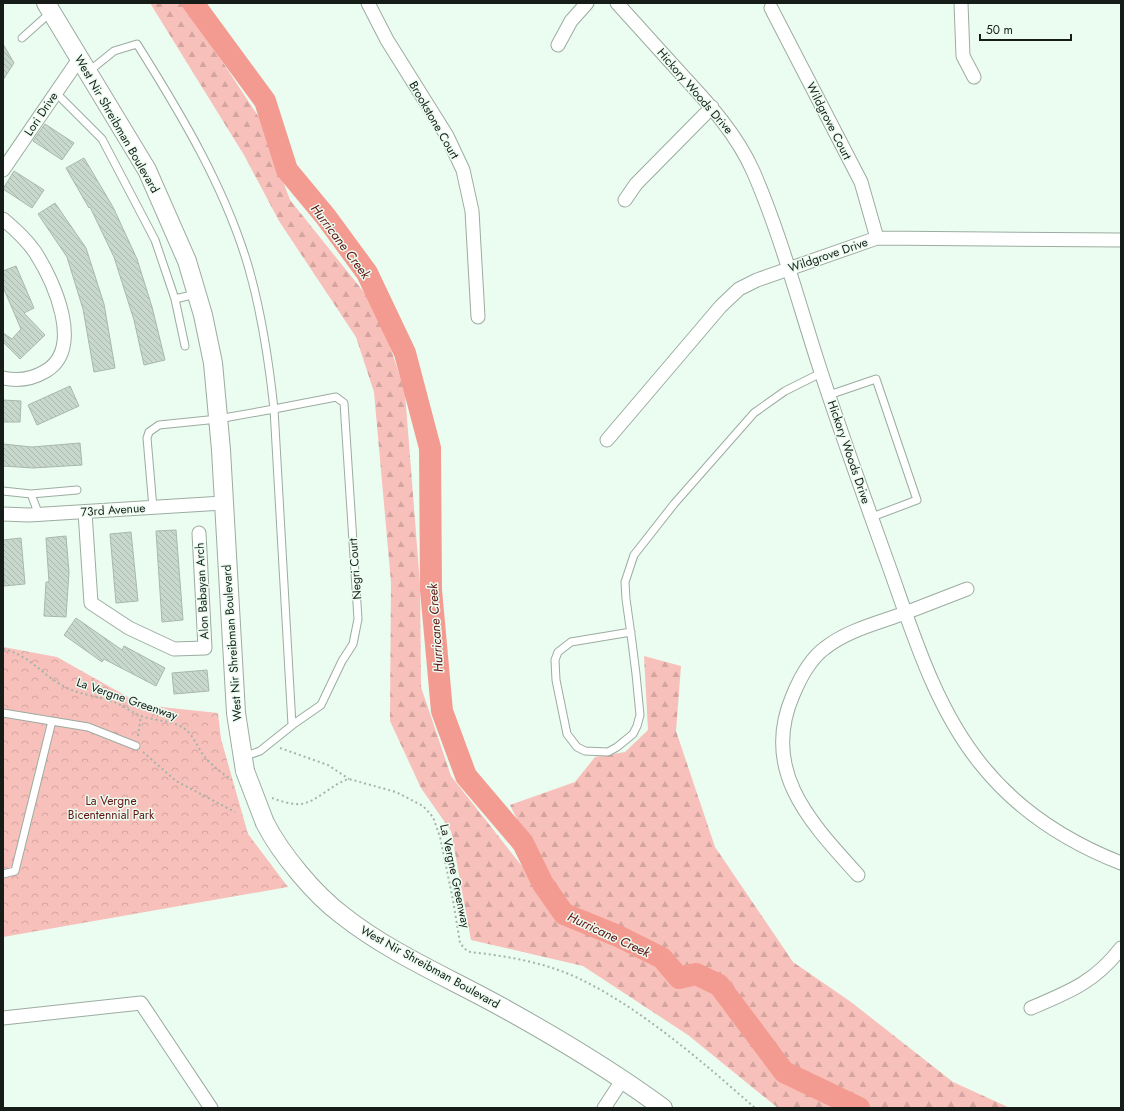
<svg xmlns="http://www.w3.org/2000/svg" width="1124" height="1111" font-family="Jost,sans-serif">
<defs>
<pattern id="forest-firs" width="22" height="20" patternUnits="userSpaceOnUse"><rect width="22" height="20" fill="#f8c0ba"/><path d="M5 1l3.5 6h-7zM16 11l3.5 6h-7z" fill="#d4a49f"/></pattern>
<pattern id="park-crowns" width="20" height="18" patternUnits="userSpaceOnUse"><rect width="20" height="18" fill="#f8c0ba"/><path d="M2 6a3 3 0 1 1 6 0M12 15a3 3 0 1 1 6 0" fill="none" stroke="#d4a49f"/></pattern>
<pattern id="building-back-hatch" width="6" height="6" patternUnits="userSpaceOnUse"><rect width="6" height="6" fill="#c8d8cd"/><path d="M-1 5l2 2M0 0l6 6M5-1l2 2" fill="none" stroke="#abb9af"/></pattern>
</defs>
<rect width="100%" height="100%" fill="#ebfcf0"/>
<path fill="url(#forest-firs)" d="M150,3H184L260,119L290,200L379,311L405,393L420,584L421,687L451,776L525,870L536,857L510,805L575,782L595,757L625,752L648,730L644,656L681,666L676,731L715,847L793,962L851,1002L953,1082L1010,1108H778L688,1035L583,966L471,940L451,831L421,788L390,721L391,582L374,392L356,337L279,221L244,155Z"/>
<path fill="url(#park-crowns)" d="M3,647L57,657L142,705L218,713L221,739L248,834L288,887L3,937Z"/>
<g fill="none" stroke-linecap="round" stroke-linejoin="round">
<path stroke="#f49b91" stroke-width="22" d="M193,3L265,101L287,170L326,217L367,273L405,353L430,448L431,590L442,711L466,776L523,843L543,884L564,914L618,936L662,958L679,978L696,974L719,985L784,1072L859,1108"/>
</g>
<path fill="url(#building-back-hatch)" stroke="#a8b8ad" d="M3,44L14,63L3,80Z
M45,124L74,143L62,160L33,141Z
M84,158L113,207L137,259L152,307L165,360L144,365L134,320L114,257L90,207L89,208L66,168Z
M14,171L44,190L32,208L3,189Z
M55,203L86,248L104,304L115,368L94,372L83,309L67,257L38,214Z
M16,266L34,308L24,313L45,335L20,359L3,342V333L12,339L21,329L3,287V271Z
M70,386L79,406L37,425L28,405Z
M3,400L21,401L20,422H3Z
M80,443L82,465L33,468L3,466V444L32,447Z
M176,530L183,620L162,622L156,531Z
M131,532L138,601L116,603L110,534Z
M66,536L69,572L66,617L44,616L46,582H49L46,538Z
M21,538L25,584L4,586L3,540Z
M76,618L122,650L124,646L165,668L156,686L104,659L102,662L64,635Z
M207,670L209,691L174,694L172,673Z"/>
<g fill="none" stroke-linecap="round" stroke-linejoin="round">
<g stroke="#9caca1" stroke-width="9">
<path id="service" d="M22,38L51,12
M88,72L114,51L137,44C181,114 226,189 249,269C262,315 269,362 274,409L218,419L159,425L149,432L147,438L153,508
M56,93L102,139L155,240L175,299L196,294
M175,299L185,346
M829,395L876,379L917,500L872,517
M3,491L31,494L39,515
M31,494L77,490
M631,632L571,642L558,652L555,660L556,680L567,734L577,747L585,751L608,752L617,747L633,734L637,726L640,715L636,674L632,642L626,599L625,582L634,555L674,504L754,413L785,391L821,373
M3,713L88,727L136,746
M243,757L260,751L295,723L321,705L342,661L353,644L358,619L344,403L336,397L274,409L292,725
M3,874L15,871L52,721"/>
</g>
<g stroke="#9caca1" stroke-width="15">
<path id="minor" d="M368,3L387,40L447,136L463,170L472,211L478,317
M617,3C639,27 661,52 683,76C710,105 737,135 753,171C781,235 799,305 821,372C843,439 867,505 891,572C914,637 936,708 980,763C1017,810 1065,841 1121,863
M961,3L963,56L974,77
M771,8L861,182L877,238
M558,45L571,21L587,3
M3,170L79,59
M625,200L636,184L712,107
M3,219C15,229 26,239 35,252C53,280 86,350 44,372C32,379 17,381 3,378
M607,440L721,306L739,289L757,280L877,238L1121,240
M85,512L91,603L129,628L174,649L205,648L199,533
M3,514L29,515L223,503
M858,875C811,823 760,771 793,695C800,678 810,659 825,648C848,630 878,623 905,613C926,605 946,597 967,589
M1031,1008C1069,992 1095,982 1121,948
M3,1018L141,1003L211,1108
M604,1108L623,1079"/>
</g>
<g stroke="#9caca1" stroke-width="20">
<path id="secondary" d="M46,3L147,170L187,261L203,315L213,363L221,450L236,713L245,771
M265,823C281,854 314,894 342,915C391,954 452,979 507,1010C561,1040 614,1072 663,1108"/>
</g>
<path stroke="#a6b3aa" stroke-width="2" stroke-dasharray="2 3" stroke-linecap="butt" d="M3,649C32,656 42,676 67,688C82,695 97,696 111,701C122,704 130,712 141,716C155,721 172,720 185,729C193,735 198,748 204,756C212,766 222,773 232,780
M138,736L141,716
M280,748L328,765L349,779
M143,752L176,781L235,812
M272,798C281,801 291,805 301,804C317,802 333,783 349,779L396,792L423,806L433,817L440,837L453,900L460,943L465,949L470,952C508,956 548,963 582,980C643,1010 704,1063 755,1108"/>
<use href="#service" stroke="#fff" stroke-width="7"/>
<use href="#minor" stroke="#fff" stroke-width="13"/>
<use href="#secondary" stroke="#fff" stroke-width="18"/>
<g stroke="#9caca1" stroke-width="20" stroke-linecap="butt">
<path id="secondary-bridge" d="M245,771L265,823"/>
</g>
<use href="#secondary-bridge" stroke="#fff" stroke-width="18"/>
</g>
<g text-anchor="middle" stroke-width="3" stroke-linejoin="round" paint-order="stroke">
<g font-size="12" fill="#161c18" stroke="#ebfcf0">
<text transform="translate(695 91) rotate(49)" y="4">Hickory Woods Drive</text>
<text transform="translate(41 114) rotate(-56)" y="4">Lori Drive</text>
<text transform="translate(434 120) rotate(60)" y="4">Brookstone Court</text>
<text transform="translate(829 121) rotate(63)" y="4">Wildgrove Court</text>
<text transform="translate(117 124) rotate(60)" y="4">West Nir Shreibman Boulevard</text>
<text transform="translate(828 255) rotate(-19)" y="4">Wildgrove Drive</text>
<text transform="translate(849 452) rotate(71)" y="4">Hickory Woods Drive</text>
<text transform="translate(113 510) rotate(-4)" y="4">73rd Avenue</text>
<text transform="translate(355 569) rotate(-94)" y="4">Negri Court</text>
<text transform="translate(202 591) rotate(-93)" y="4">Alon Babayan Arch</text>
<text transform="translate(232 643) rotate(-94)" y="4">West Nir Shreibman Boulevard</text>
<text transform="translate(127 699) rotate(19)" y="4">La Vergne Greenway</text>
<text transform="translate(455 876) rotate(78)" y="4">La Vergne Greenway</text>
<text transform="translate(430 967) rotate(29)" y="4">West Nir Shreibman Boulevard</text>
</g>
<g font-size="12" fill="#621413" stroke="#ebfcf0">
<text x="111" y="805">La Vergne<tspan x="111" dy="14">Bicentennial Park</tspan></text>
</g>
<g font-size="13" font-style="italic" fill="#601111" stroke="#ebfcf0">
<text transform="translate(341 241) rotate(53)" y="5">Hurricane Creek</text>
<text transform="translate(435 628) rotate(-94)" y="5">Hurricane Creek</text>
<text transform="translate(609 934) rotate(25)" y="5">Hurricane Creek</text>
</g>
</g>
<rect width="1124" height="1111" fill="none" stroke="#161c18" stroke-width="8"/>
<path d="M980 34v6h91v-6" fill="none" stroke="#161c18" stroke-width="2"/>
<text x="986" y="34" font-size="12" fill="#161c18" stroke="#ebfcf0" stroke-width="3" paint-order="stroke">50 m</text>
</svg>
